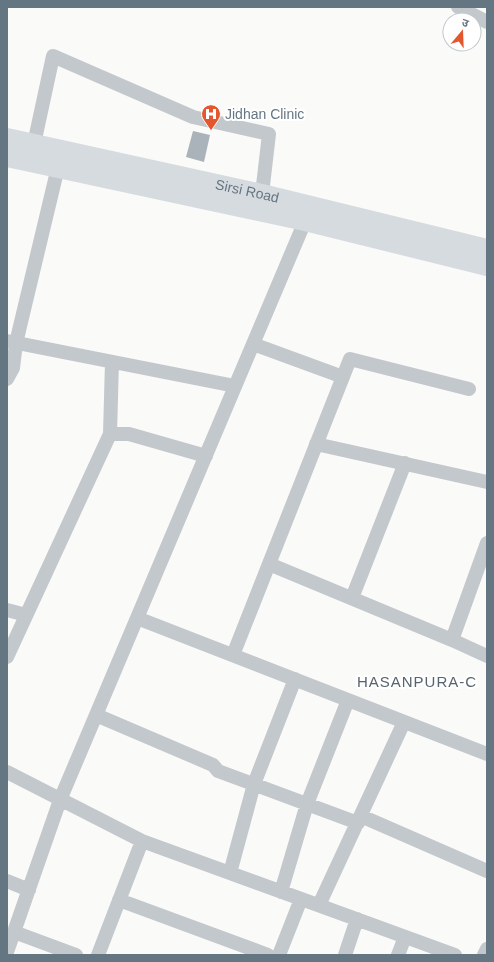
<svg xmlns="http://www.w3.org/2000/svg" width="494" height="962" font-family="Arial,'Noto Sans Devanagari',sans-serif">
<rect width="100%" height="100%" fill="#fafaf8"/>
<path fill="#aab3b9" d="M193,131L210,135L204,162L186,157Z"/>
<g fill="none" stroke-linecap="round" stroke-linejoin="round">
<path stroke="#c3c8cc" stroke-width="14" d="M458,7L487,22
M34,144L53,56L193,117L269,134L262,194
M7,341L235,386
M253,344L343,377
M7,379L13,368L16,343L60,159
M110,434L112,362
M316,444L487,482
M487,543L452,640L487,656
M269,564L452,640
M352,598L405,463
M7,610L26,615
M137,618L487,754
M233,655L350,359L469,389
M7,657L110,434H129L206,456
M96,715L213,765L218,771L358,823
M7,772L142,841L455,955
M361,816L487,871
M230,873L254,784L295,679
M7,881L29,890
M281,892L307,804L348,700
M119,900L268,955
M319,905L404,722
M14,932L76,955
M7,952L60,800L308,214
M98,955L142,841
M279,955L301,899
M345,955L357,919
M398,955L405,937
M484,955L487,949"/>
<g stroke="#d6dbdf" stroke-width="20">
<path id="s1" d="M7,138L262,194L487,249"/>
<path d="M7,157L305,221L487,266"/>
</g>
</g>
<defs>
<g id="hospital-pin" transform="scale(1)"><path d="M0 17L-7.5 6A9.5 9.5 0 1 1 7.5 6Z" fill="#e4572e" stroke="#fff"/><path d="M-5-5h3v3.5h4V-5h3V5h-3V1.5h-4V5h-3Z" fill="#fff"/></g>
</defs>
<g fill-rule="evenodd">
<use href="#hospital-pin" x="211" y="114"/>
</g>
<g text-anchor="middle" stroke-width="4" stroke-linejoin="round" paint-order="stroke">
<g font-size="14" fill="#657683" stroke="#fff" text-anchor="start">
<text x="225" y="119">Jidhan Clinic</text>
</g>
<g font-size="14" fill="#657683" stroke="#fff">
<text dy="5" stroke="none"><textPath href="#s1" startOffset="246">Sirsi Road</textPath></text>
</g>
<g font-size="15" letter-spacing="1" fill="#57646e" stroke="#fff">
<text x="417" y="687">HASANPURA-C</text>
</g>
</g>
<rect width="494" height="962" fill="none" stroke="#657683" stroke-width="16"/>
<g transform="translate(462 32) rotate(19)"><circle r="19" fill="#ffffff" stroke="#c1c8cd"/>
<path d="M0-3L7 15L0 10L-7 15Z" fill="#e4572e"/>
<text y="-6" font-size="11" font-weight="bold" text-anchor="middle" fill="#657683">उ</text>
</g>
</svg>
